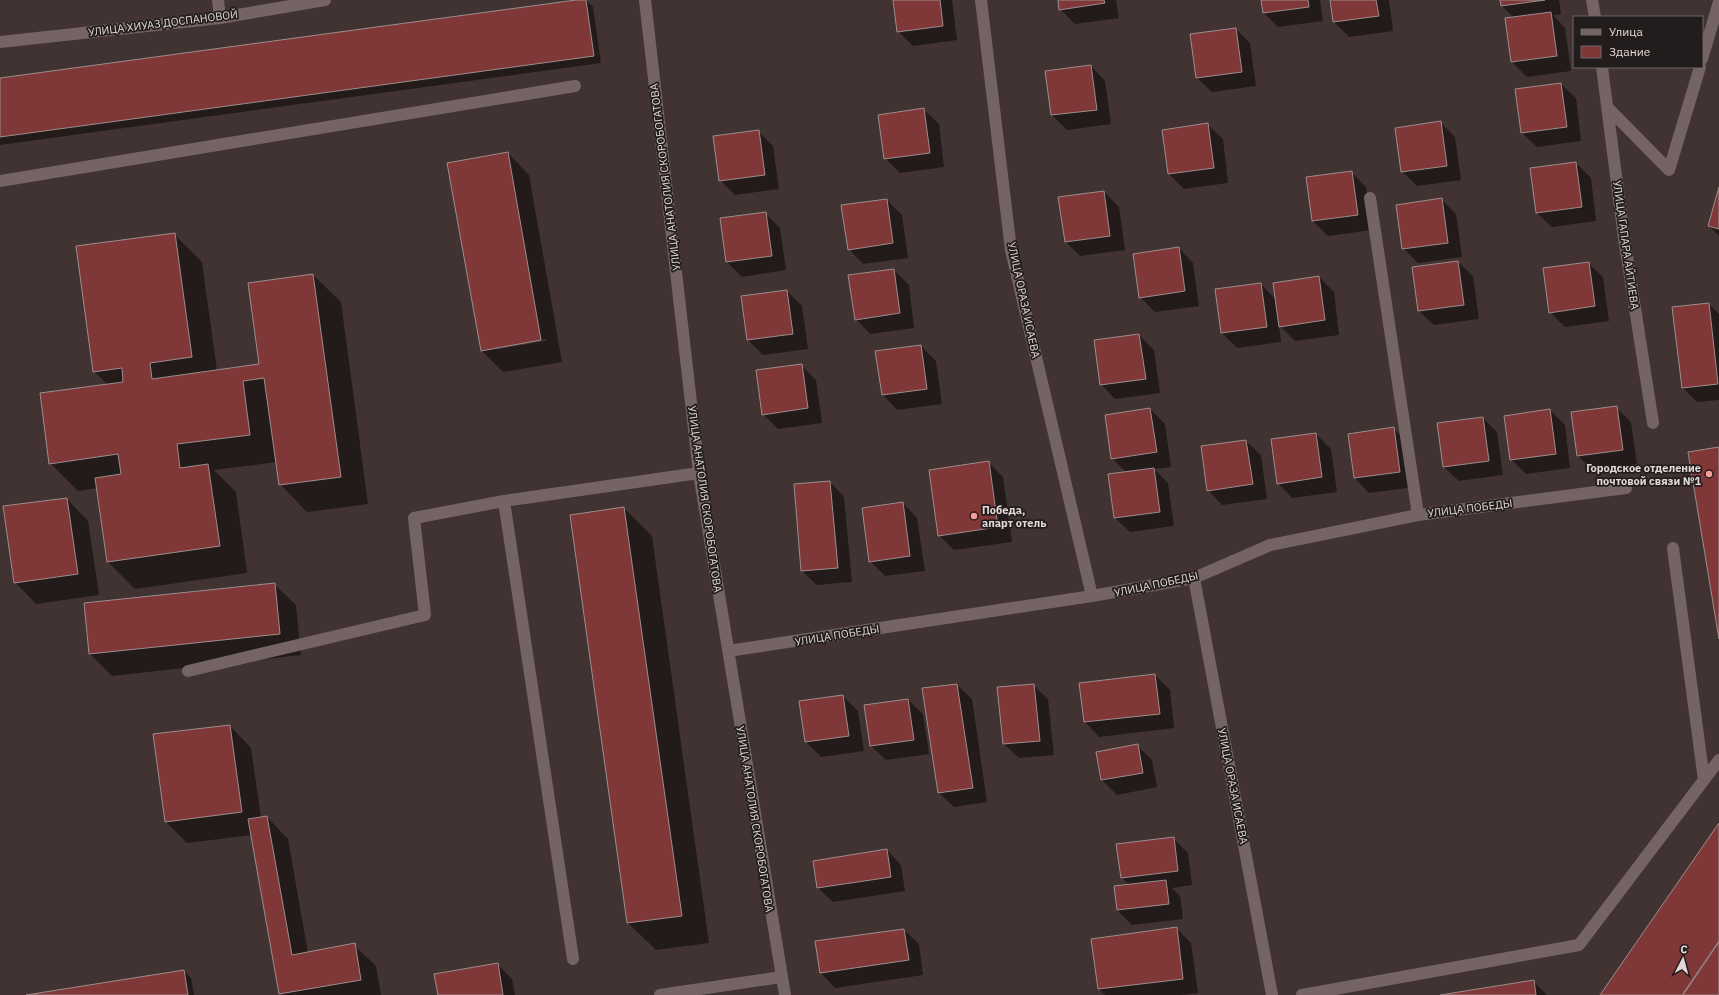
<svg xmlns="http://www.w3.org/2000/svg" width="1719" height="995" font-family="'IBM Plex Sans',sans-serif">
<rect width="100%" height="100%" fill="#403332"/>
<path fill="#0007" fill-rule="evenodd" d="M583,0H586L593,7L601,63L0,145V79Z
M894,0H952L957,40L913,46L898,31Z
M1059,0H1116L1119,18L1075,24L1060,9Z
M1262,0H1320L1323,21L1278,27L1263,12Z
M1331,0H1389L1393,31L1349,37L1334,22Z
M1501,0H1559L1561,14L1553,15L1565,28L1571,71L1527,77L1512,62L1506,19L1514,18L1502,6Z
M1236,29L1250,43L1256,86L1212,92L1197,78Z
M1091,66L1105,81L1111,124L1067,130L1052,115L1046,72Z
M1561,84L1576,98L1581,141L1537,147L1522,133Z
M924,110L939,124L944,167L900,173L885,158Z
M1440,122L1455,137L1461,180L1417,186L1402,171Z
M1208,125L1223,139L1228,183L1184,189L1169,174L1163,131Z
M758,131L773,146L779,189L735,195L720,180Z
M508,153L529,175L562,362L503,372L482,351ZM546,339V341L497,349V347Z
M1576,163L1591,178L1596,221L1552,227L1537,213Z
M1351,172L1366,187L1372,230L1328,236L1313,221L1307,178Z
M1719,191V236L1709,226Z
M1104,192L1119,207L1125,250L1080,256L1066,242Z
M1441,199L1456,214L1462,257L1418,263L1403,248Z
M887,200L902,215L908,258L863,264L849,249Z
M765,213L780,228L786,270L742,277L727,262Z
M174,234L202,262L217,371L260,365L249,283L313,275L341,302L368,504L307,512L280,484L277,462L214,470L236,492L247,573L135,589L107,561L97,488L78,491L50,463L108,385L94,371Z
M1179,248L1193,263L1199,306L1155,312L1140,297Z
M1458,262L1473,276L1479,319L1434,325L1419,311Z
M1588,263L1603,277L1609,321L1565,327L1550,312Z
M894,270L909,285L914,328L870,334L856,319Z
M1319,277L1334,292L1339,335L1295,341L1279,325L1281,342L1237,348L1222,333L1216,290L1261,284L1276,300Z
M787,291L802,306L808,349L763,355L748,340L743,297Z
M1709,304L1719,314V400L1697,402L1683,388Z
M1139,335L1154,350L1160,393L1115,399L1101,384Z
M921,346L936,361L942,404L897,410L883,395Z
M801,365L816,380L822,423L778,429L763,414Z
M1616,407L1631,422L1637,464L1593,471L1578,456Z
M1150,409L1165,424L1171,467L1154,469L1168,483L1174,526L1130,532L1115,518L1126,472L1112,458Z
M1550,410L1565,425L1570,468L1526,474L1511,459Z
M1483,418L1497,432L1503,475L1459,481L1444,467Z
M1393,428L1408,443L1414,487L1369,493L1355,478L1349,435Z
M1316,434L1331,449L1337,492L1292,498L1278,483Z
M1246,441L1261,455L1267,499L1222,505L1208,490Z
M988,462L1003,477L1012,542L954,550L939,535Z
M830,482L844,497L852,582L817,585L802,571Z
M67,499L88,521L99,595L36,604L15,582Z
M903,503L917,518L925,571L885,576L870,561Z
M624,508L652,536L709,943L656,950L628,923L571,516Z
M274,584L296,605L301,655L112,676L90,654L85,604Z
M1155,675L1170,690L1174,728L1099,737L1085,722Z
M957,685L972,699L987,802L954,807L939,793Z
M1033,685L1048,699L1054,755L1019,758L1004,744Z
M843,696L858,711L864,751L821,757L806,742L800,702Z
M908,700L923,714L929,754L886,760L871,746Z
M230,726L251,748L261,818L267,817L288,839L308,953L354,945L376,966L381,995H281L252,835L187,843L166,822Z
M1137,745L1152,760L1157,787L1117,795L1102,780L1097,753Z
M1719,825V995H1602Z
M1173,838L1188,853L1192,885L1172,888L1180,896L1183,919L1132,925L1117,910L1115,887L1130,885L1122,878Z
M887,850L901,865L905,891L833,902L818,888Z
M1177,929L1191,943L1198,993L1182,995H1105L1099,989Z
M904,930L919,944L923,975L835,988L821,973Z
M497,964L512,979L515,995H439Z
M184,971L191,978L194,995H33Z
M1533,981L1547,995H1447Z"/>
<path fill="#7f3738" stroke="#9e8d8d" d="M576,0H586L594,56L0,137V78Z
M893,0H940L943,26L897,32Z
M1058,0H1104L1105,3L1059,10Z
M1261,0H1308L1309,7L1263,13Z
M1330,0H1376L1379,16L1333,22Z
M1500,0H1545L1501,6Z
M1551,12L1557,56L1511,62L1505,18Z
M1236,28L1242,72L1196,78L1190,34Z
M1091,65L1097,110L1051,115L1045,71Z
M1561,83L1567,127L1521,133L1515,89Z
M924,108L930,153L884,159L878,115Z
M1441,121L1447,166L1401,172L1395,128Z
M1208,123L1214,168L1168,174L1162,130Z
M759,130L765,175L719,181L713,136Z
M508,152L541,340L481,351L447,163Z
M1576,162L1582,207L1536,213L1530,168Z
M1352,171L1358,215L1312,221L1306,177Z
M1719,187V229L1708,226Z
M1104,191L1110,236L1065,242L1058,197Z
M1442,198L1448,243L1402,249L1396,205Z
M887,199L893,243L848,250L841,205Z
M766,212L772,256L726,262L720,218Z
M175,233L192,357L150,363L152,379L259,364L248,283L313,274L341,477L279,485L264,378L243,381L250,435L177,444L180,468L208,464L220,546L107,562L95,478L121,474L118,454L49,464L40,393L123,382L122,368L93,372L76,246Z
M1179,247L1185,291L1139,298L1133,254Z
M1458,261L1464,305L1418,311L1412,267Z
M1589,262L1595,306L1549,313L1543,268Z
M894,269L900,313L855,320L848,275Z
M1319,276L1325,320L1279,327L1273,283Z
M1261,283L1267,327L1221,333L1215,289Z
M787,290L793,334L747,340L741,296Z
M1709,303L1718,384L1682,388L1672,307Z
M1139,334L1146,379L1100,385L1094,340Z
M921,345L927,389L882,395L875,351Z
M802,364L808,408L762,415L756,370Z
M1617,406L1623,450L1577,456L1571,412Z
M1150,408L1157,452L1111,459L1105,415Z
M1550,409L1556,454L1510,460L1504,416Z
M1483,417L1489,461L1443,467L1437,423Z
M1394,427L1400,472L1354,478L1348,434Z
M1316,433L1322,477L1277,484L1271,439Z
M1246,440L1253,484L1207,491L1201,446Z
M1719,447V639L1688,452Z
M989,461L998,527L938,536L929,470Z
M1154,468L1160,512L1114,518L1108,474Z
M830,481L838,568L801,571L794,484Z
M67,498L78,574L14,583L3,506Z
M903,502L910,556L869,562L862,508Z
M624,507L682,916L627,923L570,515Z
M275,583L280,634L89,654L84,603Z
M1155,674L1160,714L1084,722L1079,683Z
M957,684L973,788L938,793L922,688Z
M1034,684L1040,741L1003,744L997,687Z
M843,695L849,736L805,742L799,701Z
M908,699L914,740L870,746L864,705Z
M230,725L242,812L165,822L153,734Z
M1138,744L1143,773L1101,780L1096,752Z
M267,816L292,955L355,943L361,980L279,994L248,819Z
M1719,823V941L1682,995H1600Z
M1174,837L1178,871L1121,878L1116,844Z
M887,849L891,877L817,888L813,861Z
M1166,880L1169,904L1117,910L1114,886Z
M1177,927L1183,979L1098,989L1091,939Z
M904,929L909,960L820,973L815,941Z
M1719,942V995H1683Z
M498,963L503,995H438L434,974Z
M184,970L188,995H26Z
M1534,980L1536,995H1440Z"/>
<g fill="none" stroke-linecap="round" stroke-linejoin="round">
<path stroke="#746564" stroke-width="12" d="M218,0L220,18
M645,0L699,473L785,995
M981,0L1011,250L1092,596
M1592,0L1595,17
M0,42L220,18L325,0
M1702,59L1719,2
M1602,67L1624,238L1653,423
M1608,108L1669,170L1700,67
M0,181L575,86
M1370,198L1418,515
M1673,548L1704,780
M1194,578L1272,995
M728,651L1092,596L1194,578L1270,545L1418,515L1626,488
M188,671L425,615L414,518L504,501
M573,959L504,501L699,473
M660,995L781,977
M1302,995L1579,945L1719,760"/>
</g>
<g fill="#f59b99" stroke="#231c1c" stroke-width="1.5">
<circle cx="1709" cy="474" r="4"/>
<circle cx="974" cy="516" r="4"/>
</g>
<g text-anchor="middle" stroke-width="3.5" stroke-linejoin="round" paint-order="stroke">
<g font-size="11" fill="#e1d8d7" stroke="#231c1c">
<text transform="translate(163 23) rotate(-7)" y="4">УЛИЦА ХИУАЗ ДОСПАНОВОЙ</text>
<text transform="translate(665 177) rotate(-97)" y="4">УЛИЦА АНАТОЛИЯ СКОРОБОГАТОВА</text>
<text transform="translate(1626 245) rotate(82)" y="4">УЛИЦА ГАПАРА АЙТИЕВА</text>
<text transform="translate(1024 300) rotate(78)" y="4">УЛИЦА ОРАЗА ИСАЕВА</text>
<text transform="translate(705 499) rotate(82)" y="4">УЛИЦА АНАТОЛИЯ СКОРОБОГАТОВА</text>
<text transform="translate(1470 508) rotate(-7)" y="4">УЛИЦА ПОБЕДЫ</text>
<text transform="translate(1156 584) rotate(-12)" y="4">УЛИЦА ПОБЕДЫ</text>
<text transform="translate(837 635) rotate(-9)" y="4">УЛИЦА ПОБЕДЫ</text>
<text transform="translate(1233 786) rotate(79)" y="4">УЛИЦА ОРАЗА ИСАЕВА</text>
<text transform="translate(755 819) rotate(81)" y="4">УЛИЦА АНАТОЛИЯ СКОРОБОГАТОВА</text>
</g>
<g font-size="11" font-weight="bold" fill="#e1d8d7" stroke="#231c1c" text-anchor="end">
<text x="1701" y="472">Городское отделение<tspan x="1701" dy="13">почтовой связи №1</tspan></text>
<text x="982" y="514" text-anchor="start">Победа,<tspan x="982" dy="13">апарт отель</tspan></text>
</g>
</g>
<rect x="1573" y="16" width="130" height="52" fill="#231c1c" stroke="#6f6767"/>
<rect x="1581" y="29" width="20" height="6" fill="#746564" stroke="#6f6767"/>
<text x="1609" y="36" font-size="12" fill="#e1d8d7">Улица</text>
<rect x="1581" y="46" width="20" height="12" fill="#7f3738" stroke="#6f6767"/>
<text x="1609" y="56" font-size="12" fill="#e1d8d7">Здание</text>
<g transform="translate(1683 959) rotate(6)" stroke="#231c1c" stroke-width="3" paint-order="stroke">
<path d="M0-3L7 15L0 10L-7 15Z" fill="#e1d8d7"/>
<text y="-6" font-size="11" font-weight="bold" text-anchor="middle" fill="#e1d8d7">С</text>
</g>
</svg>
